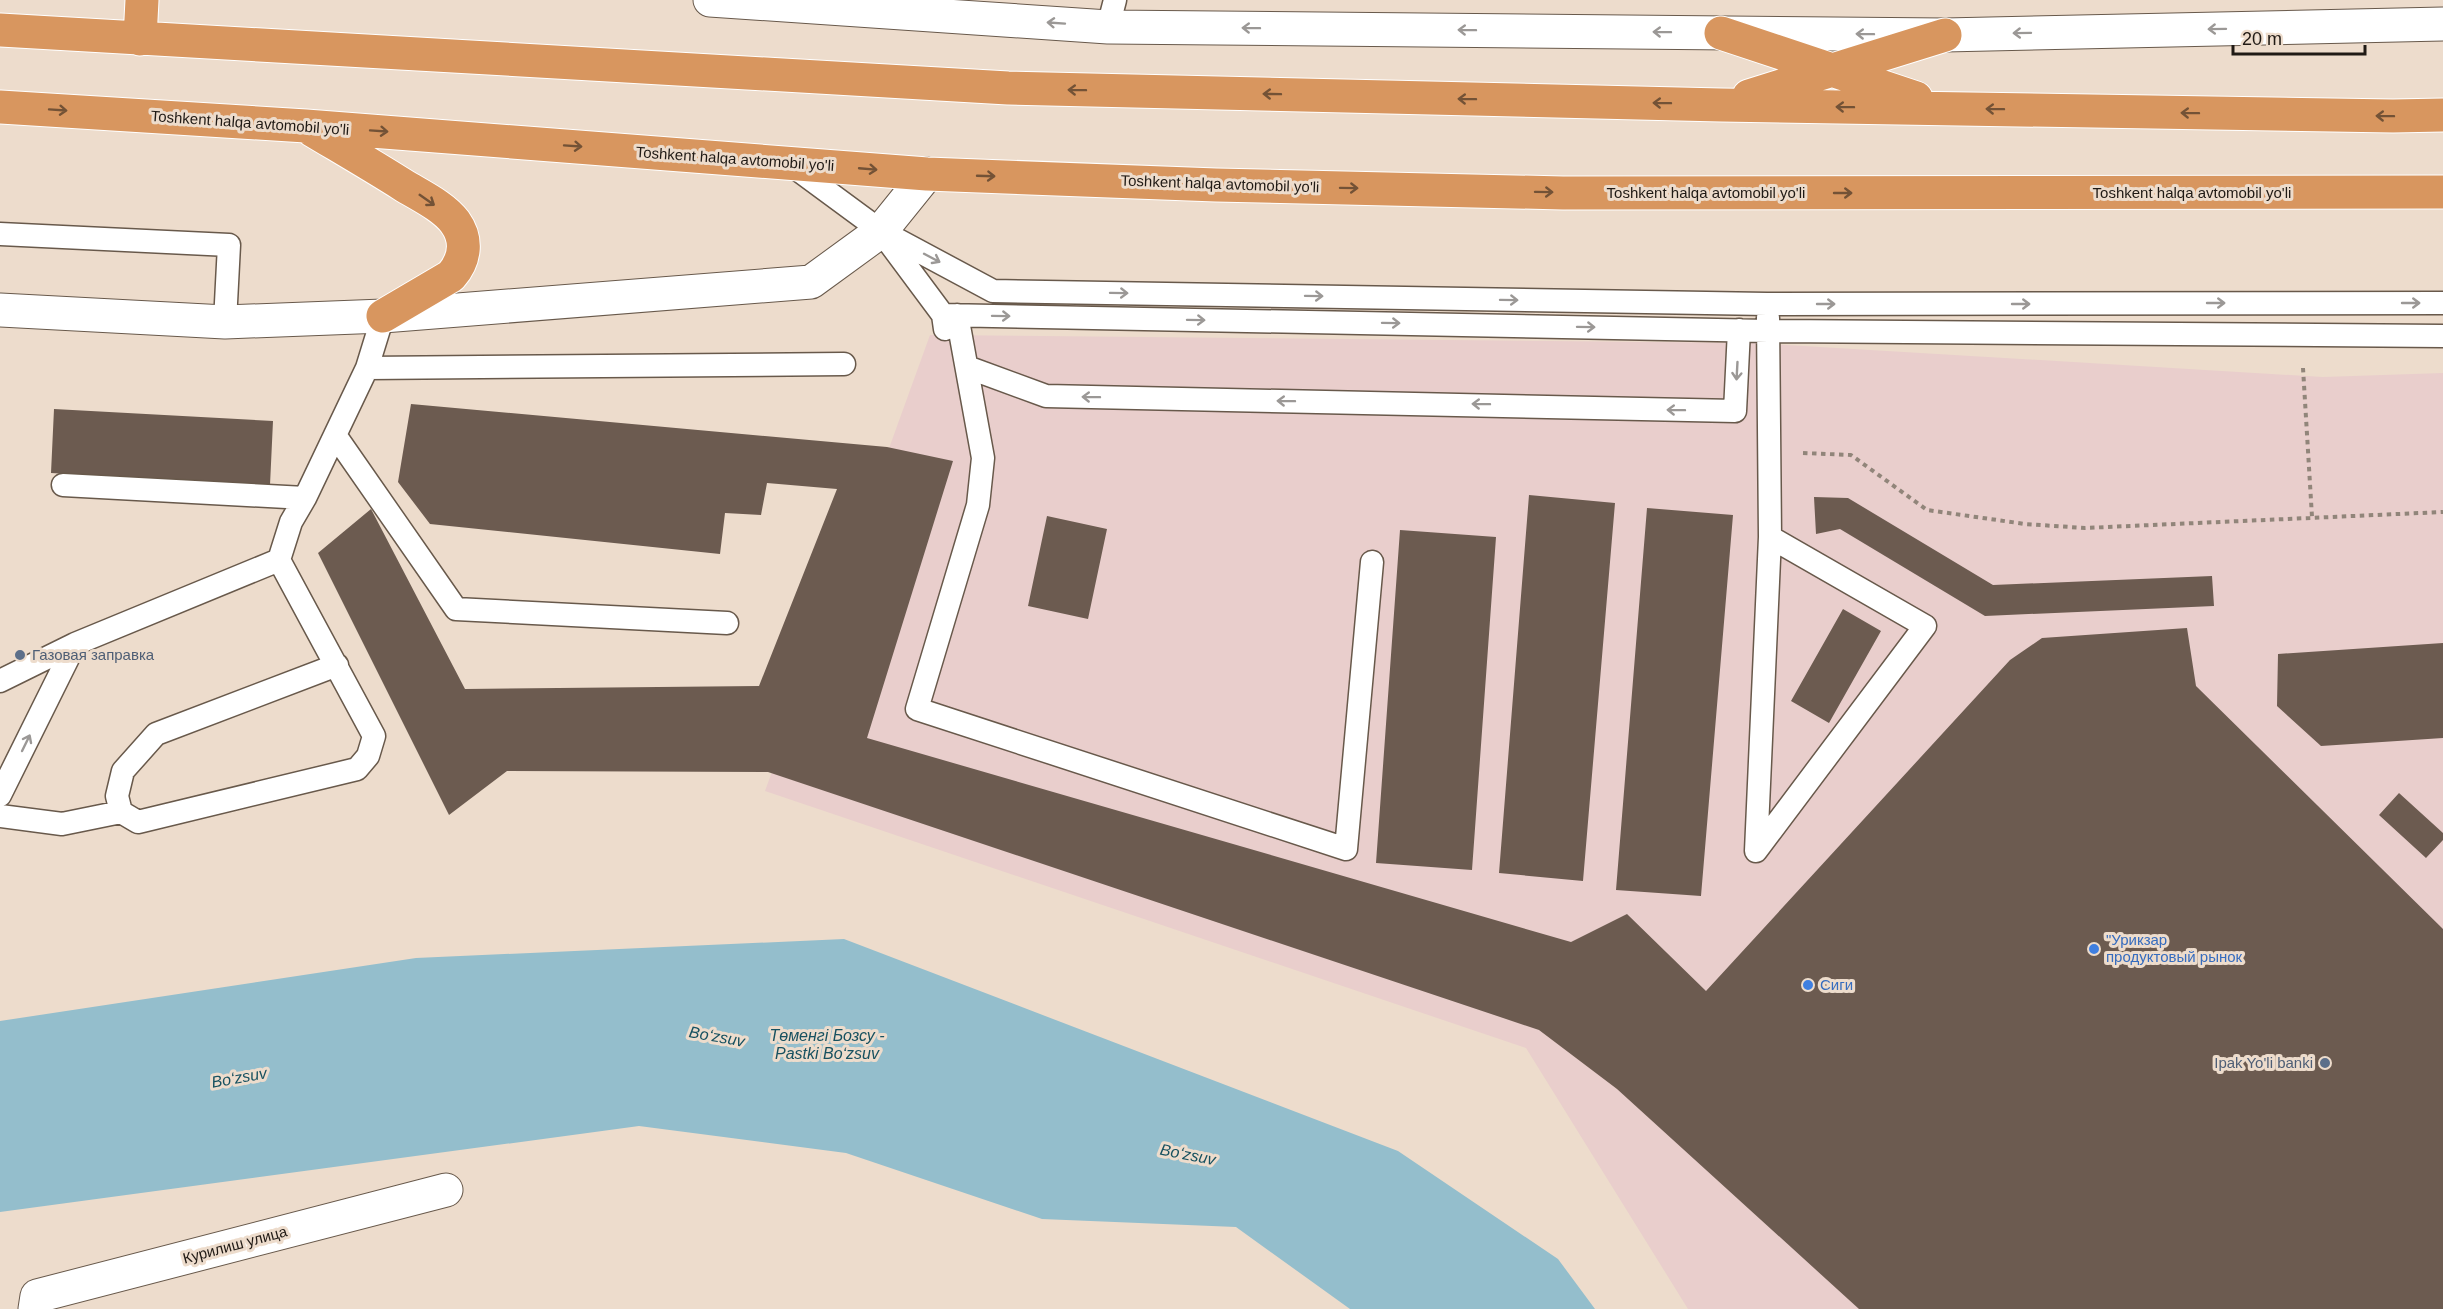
<svg xmlns="http://www.w3.org/2000/svg" width="2443" height="1309" font-family="Helvetica,sans-serif">
<rect width="100%" height="100%" fill="#eddccc"/>
<path fill="#e9cecc" d="M930,335L1754,343L2323,377L2443,373V1309H1688L1526,1048L765,791Z"/>
<path fill="#94becc" d="M844,939L1398,1151L1558,1259L1595,1309H1350L1236,1227L1042,1219L846,1153L639,1126L0,1212V1021L416,958Z"/>
<path fill="#6c5b50" d="M411,404L887,447L953,461L867,738L1571,942L1627,914L1706,991L2010,660L2042,638L2187,628L2196,686L2443,929V1309H1859L1617,1089L1539,1030L768,772L507,771L449,815L318,553L371,509L465,689L759,686L837,489L767,483L761,515L725,513L720,554L430,524L398,482Z
M54,409L273,421L270,485L51,473Z
M1529,495L1615,503L1583,881L1499,873Z
M1814,497L1848,498L1993,585L2212,576L2214,606L1985,616L1840,529L1816,534Z
M1647,508L1733,515L1701,896L1616,890Z
M1047,516L1107,529L1088,619L1028,606Z
M1400,530L1496,537L1472,870L1376,863Z
M1843,609L1881,631L1829,723L1791,701Z
M2443,643V738L2321,746L2277,706L2278,654Z
M2399,793L2443,833V840L2426,858L2379,815Z"/>
<g fill="none" stroke-linecap="round" stroke-linejoin="round">
<g stroke="#68594b" stroke-width="25">
<path id="service" d="M1108,27L1115,0
M790,164L881,231L993,291L1767,304L2443,303
M0,234L229,245L225,322
M885,237L943,315L945,329
M943,315L1768,331L2443,336
M957,315L983,458L978,505L917,709L1346,849L1372,562
M1768,318L1770,537L1756,851L1925,626L1770,537
M967,367L1046,396L1735,411L1739,330
M367,368L844,364
M335,435L456,609L727,623
M63,485L305,498
M279,560L374,736L368,756L357,769L138,822L121,812L117,796L123,771L156,734L337,665
M0,681L75,644L279,560L291,522L305,498L367,368L383,316
M0,795L75,644
M0,816L62,824L121,812"/>
</g>
<g stroke="#68594b" stroke-width="35">
<path id="minor" d="M35,1309L37,1296L446,1190"/>
</g>
<g stroke="#68594b" stroke-width="35">
<path id="tertiary" d="M710,0L1108,27L1945,35L2443,24
M0,310L225,322L383,316L811,282L881,231L927,174"/>
</g>
<g stroke="#fff" stroke-width="35">
<path id="trunk" d="M0,30L1008,88L1721,105L2393,116L2443,115
M1721,33L1916,98
M140,39L142,0
M1749,96L1945,35
M0,107L306,126L927,174L1216,185L1563,193L2443,192
M312,130C342,148 373,166 403,185C419,195 443,206 455,222C468,240 465,260 451,276L383,316"/>
</g>
<path stroke="#91857a" stroke-width="4" stroke-dasharray="4.5 4.5" stroke-linecap="butt" d="M2303,368L2312,517
M1803,453L1851,455L1927,510L2025,524L2085,528L2443,512"/>
<use href="#service" stroke="#fff" stroke-width="22"/>
<use href="#minor" stroke="#fff" stroke-width="33"/>
<use href="#tertiary" stroke="#fff" stroke-width="33"/>
<use href="#trunk" stroke="#d8965f" stroke-width="33"/>
</g>
<defs><path id="oneway-shaft" d="M-6 0H5M1.5-3L5.5 0L1.5 3" fill="none" stroke-width="1.6" stroke-linecap="round" stroke-linejoin="round" transform="scale(1.5)"/></defs>
<g stroke="#9b9896">
<use href="#oneway-shaft" transform="translate(1056 23) rotate(-176)"/>
<use href="#oneway-shaft" transform="translate(1251 28) rotate(-179)"/>
<use href="#oneway-shaft" transform="translate(2217 29) rotate(179)"/>
<use href="#oneway-shaft" transform="translate(1467 30) rotate(-179)"/>
<use href="#oneway-shaft" transform="translate(1662 32) rotate(-179)"/>
<use href="#oneway-shaft" transform="translate(2022 33) rotate(179)"/>
<use href="#oneway-shaft" transform="translate(1865 34) rotate(-179)"/>
<use href="#oneway-shaft" transform="translate(932 258) rotate(28)"/>
<use href="#oneway-shaft" transform="translate(1119 293) rotate(1)"/>
<use href="#oneway-shaft" transform="translate(1314 296) rotate(1)"/>
<use href="#oneway-shaft" transform="translate(1509 300) rotate(1)"/>
<use href="#oneway-shaft" transform="translate(2216 303)"/>
<use href="#oneway-shaft" transform="translate(2411 303)"/>
<use href="#oneway-shaft" transform="translate(1826 304)"/>
<use href="#oneway-shaft" transform="translate(2021 304)"/>
<use href="#oneway-shaft" transform="translate(1001 316) rotate(1)"/>
<use href="#oneway-shaft" transform="translate(1196 320) rotate(1)"/>
<use href="#oneway-shaft" transform="translate(1391 323) rotate(1)"/>
<use href="#oneway-shaft" transform="translate(1586 327) rotate(1)"/>
<use href="#oneway-shaft" transform="translate(1737 371) rotate(93)"/>
<use href="#oneway-shaft" transform="translate(1091 397) rotate(-179)"/>
<use href="#oneway-shaft" transform="translate(1286 401) rotate(-179)"/>
<use href="#oneway-shaft" transform="translate(1481 404) rotate(-179)"/>
<use href="#oneway-shaft" transform="translate(1676 410) rotate(-179)"/>
<use href="#oneway-shaft" transform="translate(26 743) rotate(-64)"/>
</g>
<g stroke="#735236">
<use href="#oneway-shaft" transform="translate(1077 90) rotate(-179)"/>
<use href="#oneway-shaft" transform="translate(1272 94) rotate(-179)"/>
<use href="#oneway-shaft" transform="translate(1467 99) rotate(-179)"/>
<use href="#oneway-shaft" transform="translate(1662 103) rotate(-179)"/>
<use href="#oneway-shaft" transform="translate(1845 107) rotate(-179)"/>
<use href="#oneway-shaft" transform="translate(1995 109) rotate(-179)"/>
<use href="#oneway-shaft" transform="translate(58 110) rotate(4)"/>
<use href="#oneway-shaft" transform="translate(2190 113) rotate(-179)"/>
<use href="#oneway-shaft" transform="translate(2385 116) rotate(-179)"/>
<use href="#oneway-shaft" transform="translate(379 131) rotate(4)"/>
<use href="#oneway-shaft" transform="translate(573 146) rotate(4)"/>
<use href="#oneway-shaft" transform="translate(868 169) rotate(5)"/>
<use href="#oneway-shaft" transform="translate(986 176) rotate(2)"/>
<use href="#oneway-shaft" transform="translate(1349 188) rotate(1)"/>
<use href="#oneway-shaft" transform="translate(1544 192) rotate(1)"/>
<use href="#oneway-shaft" transform="translate(1843 193)"/>
<use href="#oneway-shaft" transform="translate(427 200) rotate(35)"/>
</g>
<g fill="#5c6f8a" stroke="#eddccc" stroke-width="2">
<circle cx="20" cy="655" r="6"/>
<circle cx="2325" cy="1063" r="6"/>
</g>
<g fill="#3f7fe0" stroke="#eddccc" stroke-width="2">
<circle cx="2094" cy="949" r="6"/>
<circle cx="1808" cy="985" r="6"/>
</g>
<g text-anchor="middle" stroke-width="6" stroke-linejoin="round" paint-order="stroke">
<g font-size="15" fill="#201a15" stroke="#eddccc">
<text transform="translate(250 123) rotate(4)" y="5">Toshkent halqa avtomobil yo'li</text>
<text transform="translate(735 159) rotate(4)" y="5">Toshkent halqa avtomobil yo'li</text>
<text transform="translate(1220 184) rotate(2)" y="5">Toshkent halqa avtomobil yo'li</text>
<text x="1706" y="198">Toshkent halqa avtomobil yo'li</text>
<text x="2192" y="198">Toshkent halqa avtomobil yo'li</text>
<text transform="translate(235 1245) rotate(-15)" y="5">Курилиш улица</text>
</g>
<g font-size="15" fill="#4e5e75" stroke="#eddccc" text-anchor="start">
<text x="32" y="660">Газовая заправка</text>
<text x="2313" y="1068" text-anchor="end">Ipak Yo'li banki</text>
</g>
<g font-size="15" fill="#366cbe" stroke="#eddccc" text-anchor="start">
<text x="2106" y="945">"Урикзар<tspan x="2106" dy="17">продуктовый рынок</tspan></text>
<text x="1820" y="990">Сиги</text>
</g>
<g font-size="16" font-style="italic" fill="#175160" stroke="#eddccc">
<text x="827" y="1041">Төменгі Бозсу -<tspan x="827" dy="18">Pastki Boʻzsuv</tspan></text>
<text transform="translate(717 1036) rotate(10)" y="6">Boʻzsuv</text>
<text transform="translate(239 1077) rotate(-10)" y="6">Boʻzsuv</text>
<text transform="translate(1188 1154) rotate(11)" y="6">Boʻzsuv</text>
</g>
</g>
<path d="M2233 45v9h132v-9" fill="none" stroke="#201a15" stroke-width="3"/>
<text x="2242" y="45" font-size="18" fill="#201a15" stroke="#eddccc" stroke-width="4.5" paint-order="stroke">20 m</text>
</svg>
